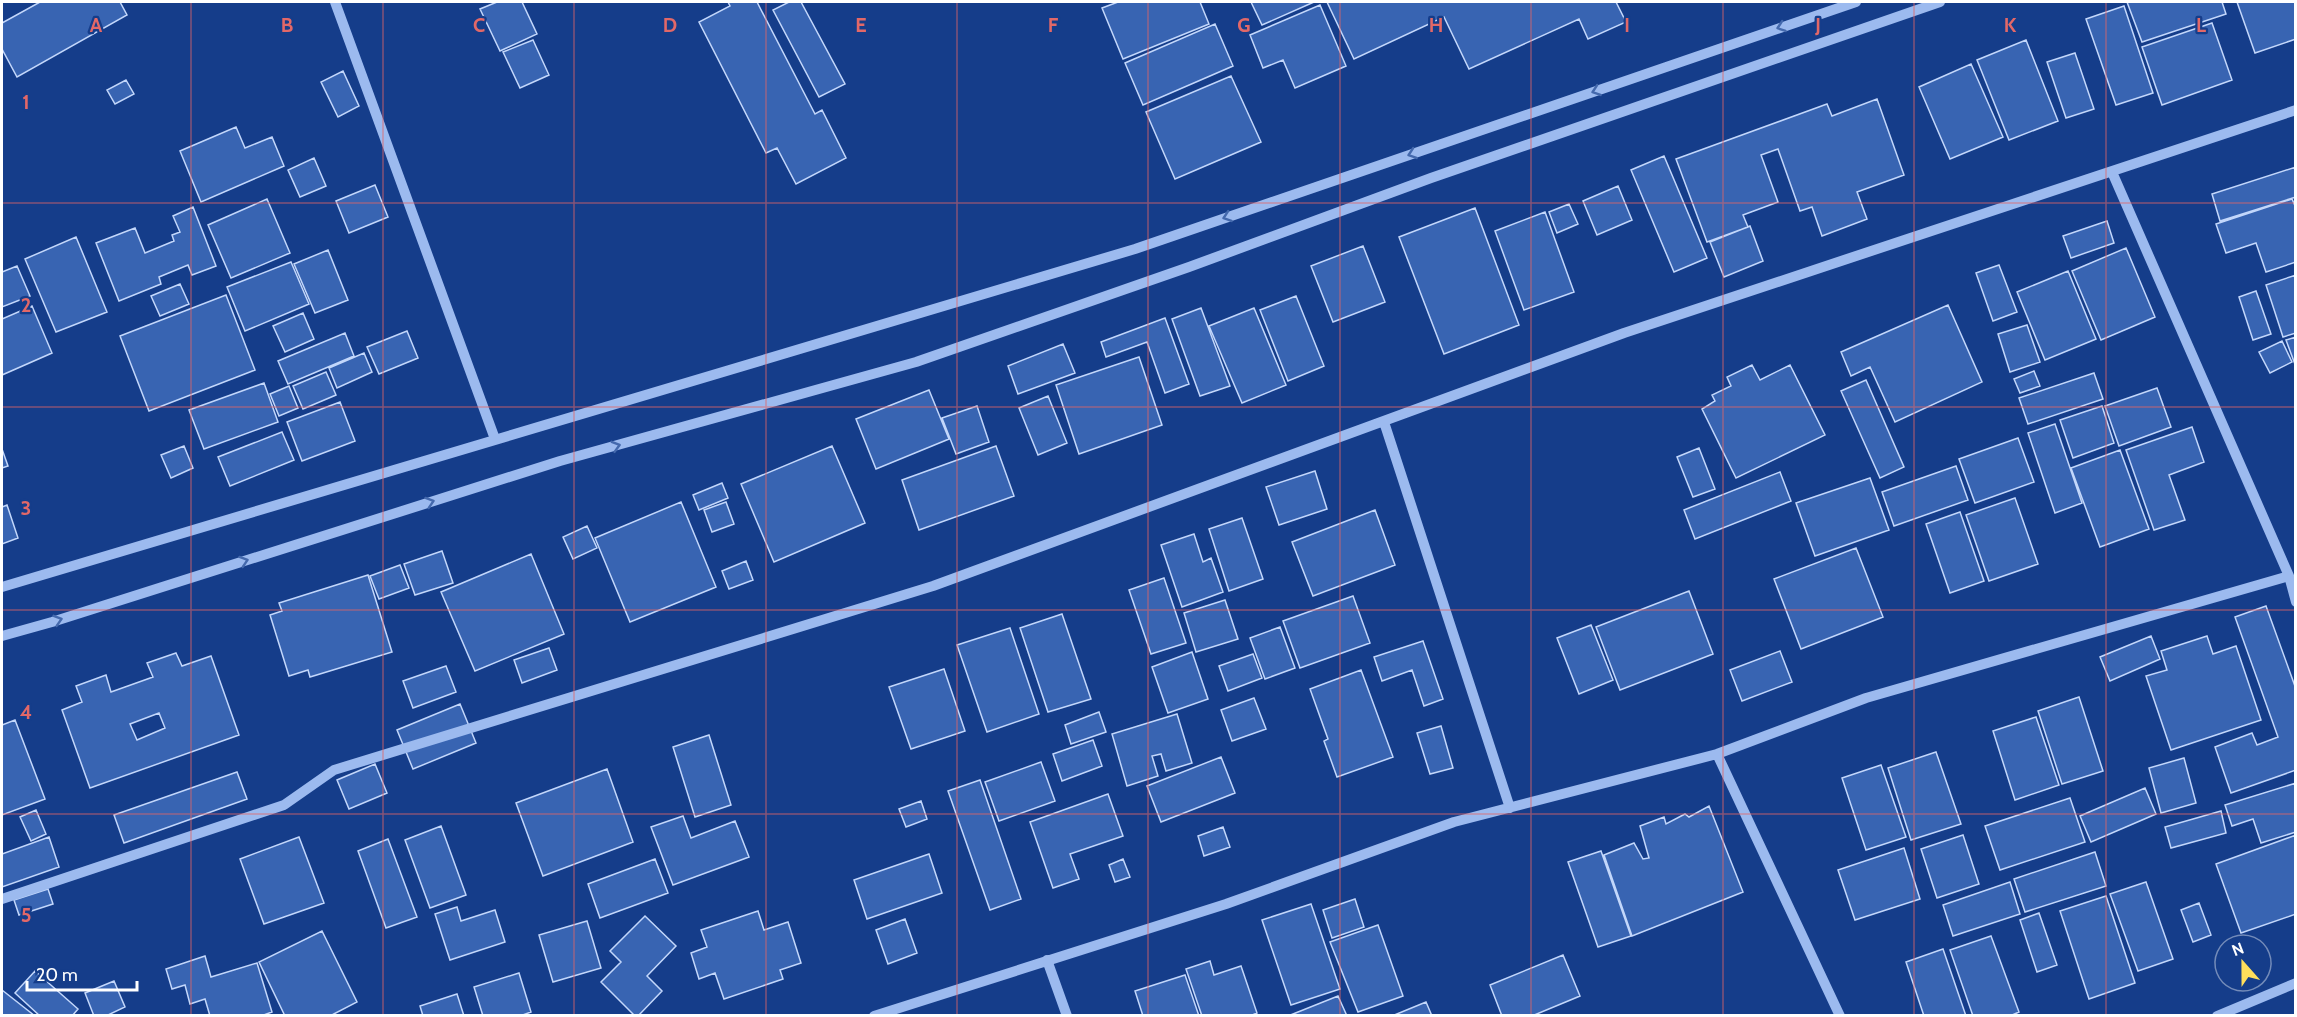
<svg xmlns="http://www.w3.org/2000/svg" width="2297" height="1017" font-family="Cabin,sans-serif">
<rect width="100%" height="100%" fill="#153d8a"/>
<path fill="#3864b2" stroke="#c3d7fb" stroke-width="1.5" fill-rule="evenodd" d="M40,2H120L127,15L17,77L2,49V23Z
M497,2H522L537,34L500,51L480,9Z
M728,2H757L815,114L822,110L846,158L796,184L777,148L766,153L699,22L730,6Z
M789,2H801L845,84L819,97L773,10Z
M1118,2H1200L1209,24L1123,59L1102,8Z
M1251,2H1314L1262,25Z
M1327,2H1616L1626,22L1588,39L1579,19L1469,69L1444,17L1354,59Z
M2127,2H2222L2226,14L2142,42Z
M2237,2H2296V39L2255,53Z
M1320,5L1346,66L1295,88L1283,60L1263,68L1250,35Z
M2124,6L2153,93L2116,105L2086,19Z
M2212,23L2232,80L2162,105L2142,47Z
M1215,24L1233,66L1143,105L1125,63Z
M533,40L549,75L520,88L503,52Z
M2026,40L2058,121L2009,140L1977,60Z
M2075,53L2094,109L2066,118L2047,62Z
M1971,64L2003,137L1950,159L1919,87Z
M343,71L359,106L338,117L321,82Z
M1231,76L1261,142L1175,179L1146,112Z
M126,80L134,94L115,104L107,90Z
M1877,99L1904,175L1857,192L1867,219L1822,236L1812,207L1800,211L1778,149L1761,155L1778,202L1743,215L1748,227L1707,242L1676,159L1827,104L1832,116Z
M236,127L245,148L272,137L284,166L201,202L180,151Z
M1664,156L1707,258L1674,272L1631,170Z
M314,158L326,186L300,197L288,170Z
M2296,167V197L2220,221L2212,194Z
M375,185L388,217L349,233L336,201Z
M1618,186L1632,220L1597,235L1583,201Z
M267,199L290,253L231,278L208,225Z
M2292,199L2296,208V262L2266,272L2256,243L2226,253L2216,224Z
M1569,204L1578,224L1557,233L1549,212Z
M193,207L216,266L192,275L188,265L159,277L161,284L119,301L96,243L135,228L145,253L174,241L172,235L180,232L173,216Z
M1475,208L1519,325L1444,354L1399,237Z
M1545,212L1574,292L1524,310L1495,231Z
M2107,221L2114,243L2071,258L2063,236Z
M1750,226L1763,261L1724,277L1710,242Z
M76,237L107,312L56,332L25,259Z
M1363,246L1385,302L1333,322L1311,266Z
M2126,248L2155,317L2101,340L2072,271Z
M328,250L348,300L315,313L294,264Z
M291,262L309,304L245,331L227,287Z
M1999,265L2017,312L1993,321L1976,273Z
M17,266L30,296L2,307V272Z
M2068,271L2096,339L2045,360L2017,292Z
M2296,275V333L2283,337L2266,285Z
M180,284L189,304L160,316L151,296Z
M2256,291L2271,334L2253,340L2239,297Z
M226,295L255,370L149,411L120,336Z
M1296,296L1324,366L1288,381L1260,310Z
M1948,305L1982,382L1895,422L1870,367L1851,376L1841,352Z
M32,306L52,353L2,375V319Z
M1201,308L1230,386L1200,396L1172,319Z
M1254,308L1286,385L1242,403L1209,326Z
M303,313L314,339L285,352L273,326Z
M1165,318L1189,384L1165,393L1147,342L1106,357L1101,342Z
M2027,325L2040,362L2010,372L1998,334Z
M407,331L418,358L379,374L367,347Z
M345,333L354,356L288,384L278,361Z
M2296,337V367L2286,340Z
M2282,341L2292,362L2270,373L2259,352Z
M1063,344L1075,373L1018,394L1008,366Z
M364,353L372,372L337,388L329,368Z
M1139,357L1162,425L1079,454L1056,385Z
M1752,365L1760,380L1790,365L1825,435L1736,478L1702,409L1715,401L1712,395L1731,386L1727,377Z
M2034,371L2040,386L2020,393L2014,379Z
M326,372L336,395L303,409L293,386Z
M2094,373L2103,399L2028,424L2019,398Z
M1866,380L1904,467L1880,478L1841,391Z
M264,383L278,422L204,449L189,410Z
M289,386L298,408L279,416L270,394Z
M2157,388L2171,427L2119,446L2105,406Z
M929,390L949,439L876,469L856,419Z
M1048,396L1067,443L1038,455L1019,408Z
M340,402L355,441L302,461L287,422Z
M977,406L989,442L956,454L942,418Z
M2102,406L2114,443L2073,458L2060,420Z
M2055,424L2082,503L2055,513L2028,433Z
M2192,427L2204,462L2169,475L2185,520L2154,530L2126,450Z
M282,432L294,460L230,486L218,457Z
M2018,438L2034,482L1975,503L1959,459Z
M184,446L193,468L171,478L161,455Z
M832,446L865,523L774,562L741,484Z
M996,446L1014,496L919,530L902,480Z
M1699,448L1715,489L1693,497L1677,457Z
M2,449L8,466L2,468Z
M2120,450L2149,529L2100,547L2071,468Z
M1956,466L1968,500L1894,526L1882,492Z
M1315,471L1327,509L1279,525L1266,487Z
M1780,472L1791,501L1695,539L1684,510Z
M1870,478L1889,530L1815,556L1796,503Z
M722,483L728,498L699,510L693,495Z
M2015,498L2038,564L1989,581L1966,515Z
M681,502L716,587L630,622L595,538Z
M726,502L734,524L712,532L704,510Z
M7,505L18,538L2,544V507Z
M1375,510L1395,565L1313,596L1292,542Z
M1960,512L1984,581L1950,593L1926,524Z
M1242,518L1263,579L1229,591L1209,529Z
M587,526L597,548L573,559L563,537Z
M1194,534L1203,562L1211,558L1223,592L1182,607L1161,545Z
M1856,548L1883,617L1801,649L1774,579Z
M442,551L453,583L415,595L404,564Z
M531,554L564,634L475,671L441,592Z
M746,561L753,580L729,589L722,571Z
M400,565L409,588L379,599L370,576Z
M368,575L392,652L310,677L308,670L289,676L270,615L282,611L279,603Z
M1164,578L1186,643L1151,654L1129,590Z
M1689,591L1713,654L1620,690L1596,627Z
M1353,596L1370,643L1300,668L1283,621Z
M1225,600L1238,639L1196,652L1184,613Z
M2266,606L2296,689V770L2231,793L2215,747L2252,733L2257,745L2278,737L2235,617Z
M1062,614L1091,699L1048,712L1020,628Z
M1591,625L1613,680L1579,694L1557,638Z
M1280,627L1295,668L1265,679L1250,638Z
M1010,628L1039,714L987,732L957,645Z
M2151,636L2160,659L2110,681L2100,657Z
M2207,636L2213,654L2236,646L2261,720L2171,750L2146,676L2167,670L2161,651Z
M1423,641L1443,699L1424,706L1412,670L1382,681L1374,657Z
M549,648L557,670L522,683L514,660Z
M1780,651L1792,682L1742,701L1730,670Z
M1192,652L1208,699L1168,713L1152,667Z
M176,653L182,666L211,656L239,735L90,788L62,710L82,702L76,686L106,675L111,692L153,677L147,663ZM159,713L165,728L137,740L130,724Z
M1253,654L1262,678L1228,691L1219,666Z
M446,666L456,692L413,708L403,681Z
M944,669L965,731L911,749L889,687Z
M1361,670L1393,757L1337,777L1324,741L1328,739L1310,689Z
M2079,697L2103,771L2062,784L2038,711Z
M1254,698L1266,729L1232,741L1221,710Z
M460,704L476,743L413,769L397,730Z
M1099,712L1106,732L1071,744L1065,725Z
M1177,714L1192,763L1166,771L1161,754L1152,756L1158,776L1127,786L1112,734Z
M2036,717L2059,785L2015,800L1993,731Z
M15,720L45,799L2,815V725Z
M1441,726L1453,768L1430,774L1417,733Z
M709,735L731,805L695,817L673,747Z
M1093,740L1102,766L1062,781L1053,754Z
M1936,752L1961,824L1911,840L1888,768Z
M1221,757L1235,793L1161,822L1147,786Z
M2184,758L2196,803L2161,813L2149,768Z
M1041,762L1055,801L999,821L985,782Z
M375,764L387,793L349,809L337,780Z
M1881,765L1906,837L1866,850L1842,778Z
M607,769L633,842L543,876L516,803Z
M237,772L247,799L124,843L114,815Z
M980,780L1021,899L990,910L948,791Z
M2296,783V832L2261,843L2253,819L2232,826L2225,805Z
M2145,788L2156,814L2091,842L2080,816Z
M1108,794L1123,836L1070,854L1079,879L1053,888L1030,822Z
M2070,798L2085,842L2000,870L1985,826Z
M921,801L927,819L906,827L899,809Z
M1709,806L1743,892L1632,936L1604,855L1634,843L1643,859L1649,858L1640,826L1664,817L1666,824L1685,814L1689,817Z
M36,810L46,834L31,841L20,817Z
M2221,811L2226,833L2171,848L2165,827Z
M683,816L691,838L735,821L749,857L673,885L651,827Z
M441,826L466,895L430,908L405,840Z
M1223,827L1230,847L1204,856L1198,836Z
M1963,835L1979,884L1937,898L1921,849Z
M2296,835V914L2241,933L2216,864Z
M49,837L59,867L2,887V854Z
M299,837L324,903L264,924L240,859Z
M388,839L417,917L386,928L358,851Z
M1904,848L1920,899L1855,920L1838,870Z
M1601,851L1631,936L1598,947L1568,862Z
M2095,852L2106,886L2025,912L2014,879Z
M929,854L942,893L867,919L854,880Z
M655,859L668,893L600,918L588,884Z
M1123,859L1130,877L1115,882L1109,865Z
M2010,882L2020,914L1953,936L1943,905Z
M2146,882L2173,959L2138,971L2110,894Z
M48,889L53,904L19,915L14,900Z
M2106,896L2135,983L2089,999L2060,911Z
M1355,899L1364,927L1332,938L1323,910Z
M2199,903L2211,935L2193,942L2181,910Z
M1311,904L1340,989L1291,1005L1262,920Z
M457,907L461,921L495,910L505,942L450,960L435,914Z
M758,911L764,930L788,922L801,963L780,970L783,979L724,999L715,973L699,979L691,953L707,947L701,930Z
M2039,913L2057,965L2037,972L2020,920Z
M645,916L676,946L647,976L662,991L638,1016H635L601,982L621,962L610,951Z
M905,919L917,953L888,964L876,930Z
M587,921L601,968L553,982L539,935Z
M1378,925L1403,996L1358,1012L1330,942Z
M322,931L357,1002L330,1016H285L259,962Z
M1991,936L2019,1012L2010,1016H1973L1950,950Z
M1943,949L1966,1016H1924L1906,962Z
M1563,955L1580,996L1532,1016H1502L1490,985Z
M205,956L211,977L257,963L272,1012L261,1016H210L205,999L190,1004L185,985L172,989L166,969Z
M1210,961L1214,975L1241,966L1257,1013L1250,1016H1202L1186,969Z
M35,971L78,1009L72,1016H40L15,993Z
M519,973L531,1012L520,1016H483L474,987Z
M1185,975L1199,1016H1143L1135,991Z
M114,981L125,1007L106,1016H94L85,993Z
M2,990L35,1016H2Z
M457,994L464,1016H423L420,1006Z
M1338,996L1347,1016H1288Z
M1426,1002L1432,1016H1392Z"/>
<g fill="none" stroke-linecap="round" stroke-linejoin="round">
<path stroke="#9cbaef" stroke-width="10" d="M335,2L495,439
M2112,172L2289,576L2296,602
M1384,422L1510,808
M2,587L1135,249L1856,2
M2,636L52,622L560,461L916,362L1189,267L1431,178L1940,2
M1717,754L1840,1016
M2,899L284,805L334,770L933,586L1624,333L2296,110
M1047,960L1067,1016
M874,1016L1226,904L1454,822L1717,754L1866,698L2289,576
M2217,1016L2296,983"/>
</g>
<defs><path id="oneway-chevron" d="M-2-3.5L2.5 0L-2 3.5" fill="none" stroke-width="1.6" stroke-linecap="round" stroke-linejoin="round" transform="scale(1.5)"/></defs>
<g stroke="#4469ad">
<use href="#oneway-chevron" transform="translate(1781 27) rotate(161)"/>
<use href="#oneway-chevron" transform="translate(1596 91) rotate(161)"/>
<use href="#oneway-chevron" transform="translate(1412 154) rotate(161)"/>
<use href="#oneway-chevron" transform="translate(1227 217) rotate(161)"/>
<use href="#oneway-chevron" transform="translate(616 446) rotate(-16)"/>
<use href="#oneway-chevron" transform="translate(430 502) rotate(-18)"/>
<use href="#oneway-chevron" transform="translate(244 561) rotate(-18)"/>
<use href="#oneway-chevron" transform="translate(58 620) rotate(-17)"/>
</g>
<path fill="none" stroke="#e26868" stroke-width="1.5" stroke-opacity="0.55" d="M191,2V1016M383,2V1016M574,2V1016M766,2V1016M957,2V1016M1148,2V1016M1340,2V1016M1531,2V1016M1723,2V1016M1914,2V1016M2106,2V1016M2,203H2296M2,407H2296M2,610H2296M2,814H2296"/>
<g font-size="20" text-anchor="middle" font-weight="bold" fill="#e26868" stroke="#153d8a" stroke-width="4.5" stroke-linejoin="round" paint-order="stroke">
<text x="96" y="32">A</text>
<text x="287" y="32">B</text>
<text x="479" y="32">C</text>
<text x="670" y="32">D</text>
<text x="861" y="32">E</text>
<text x="1053" y="32">F</text>
<text x="1244" y="32">G</text>
<text x="1436" y="32">H</text>
<text x="1627" y="32">I</text>
<text x="1818" y="32">J</text>
<text x="2010" y="32">K</text>
<text x="2201" y="32">L</text>
<text x="26" y="109">1</text>
<text x="26" y="312">2</text>
<text x="26" y="515">3</text>
<text x="26" y="719">4</text>
<text x="26" y="922">5</text>
</g>
<rect width="2297" height="1017" fill="none" stroke="#ffffff" stroke-width="6"/>
<g transform="translate(2243 963) rotate(339)"><circle r="28" fill="#153d8a" stroke="#738bb9" stroke-width="1.5"/>
<path d="M0-4.5L10 22L0 15L-10 22Z" fill="#ffde5b"/>
<text y="-9" font-size="16" font-weight="bold" text-anchor="middle" fill="#ffffff">N</text>
</g>
<path d="M27 981v9h110v-9" fill="none" stroke="#ffffff" stroke-width="3"/>
<text x="36" y="981" font-size="18" fill="#ffffff" stroke="#153d8a" stroke-width="4.5" paint-order="stroke">20 m</text>
</svg>
